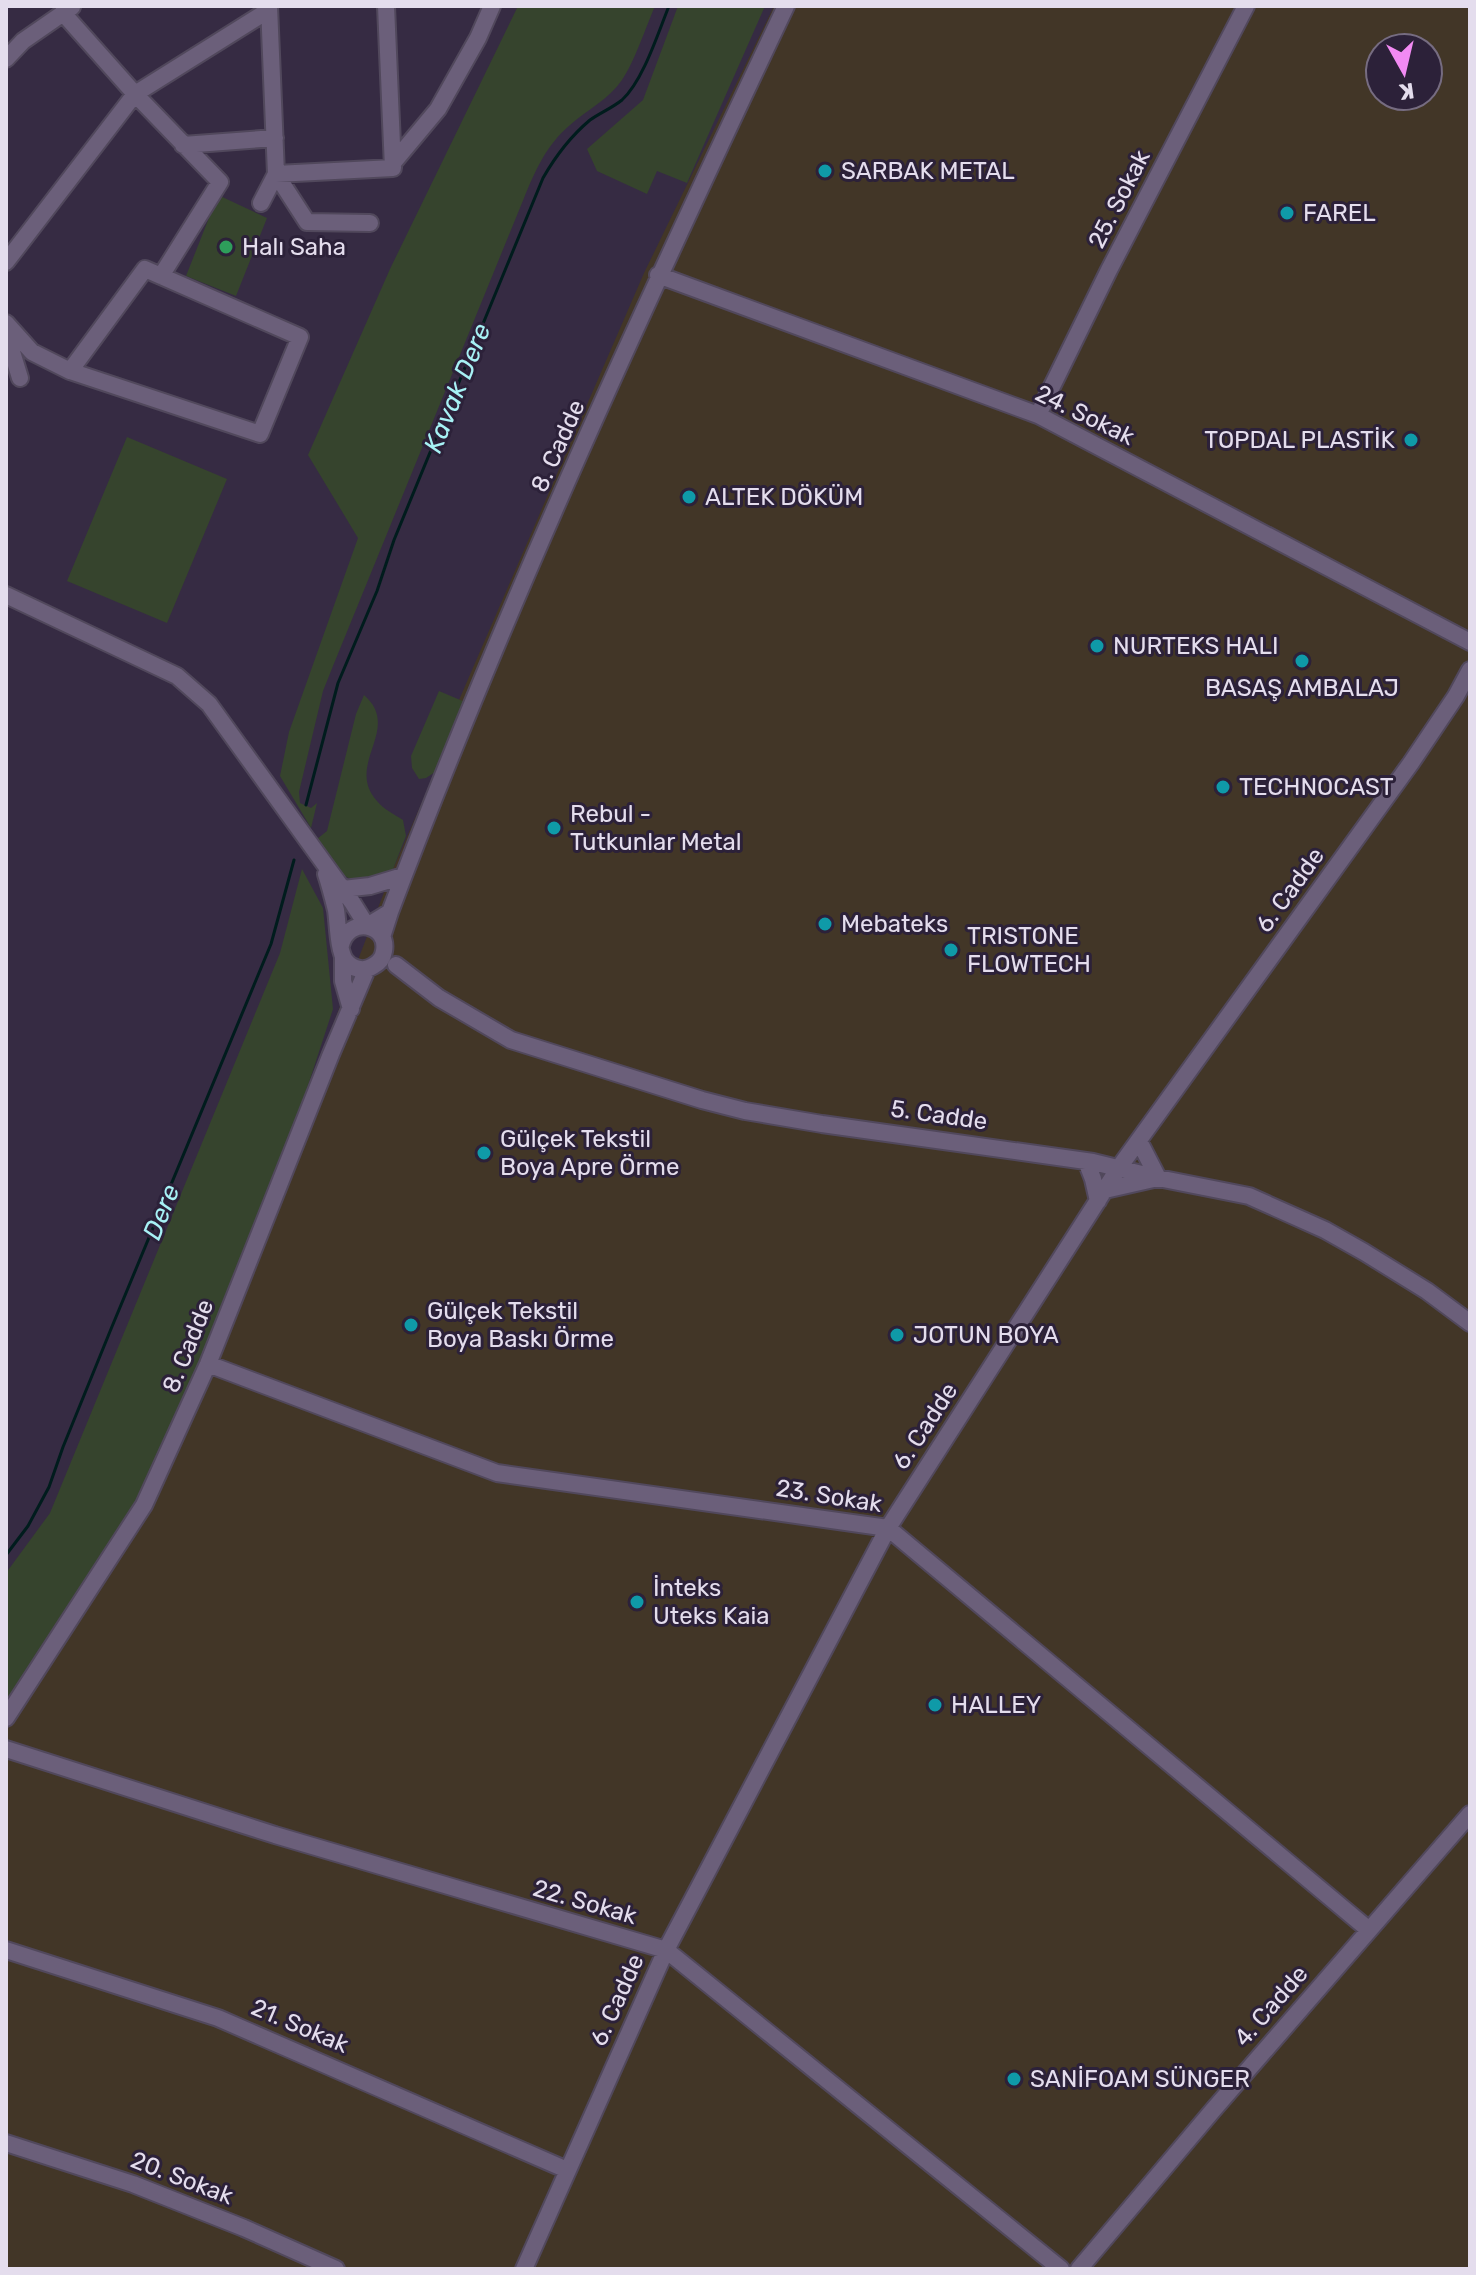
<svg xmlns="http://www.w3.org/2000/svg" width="1476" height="2275" font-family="Rubik,sans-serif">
<rect width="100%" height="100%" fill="#362b43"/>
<path fill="#423627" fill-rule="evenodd" d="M774,6H1470V2269H6V1711L208,1349L393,869L465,703L459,700L644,273ZM1380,48H1428V96H1380Z"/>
<path fill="#36442d" d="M518,6H655C646,27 634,63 622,80C609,99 587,110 570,125C547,144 535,171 524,198L333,666L323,691L299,792L300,803L311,808L317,803L311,828L280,776L289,732L358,538L308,455L390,269Z
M678,6H765L687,183L657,171L647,194L597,171L587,149L643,100Z
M218,195L267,218L236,296L186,276Z
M127,437L227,479L167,623L67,581Z
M439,691L465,702L435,772L426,778L419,779L412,768L411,756Z
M364,695C403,729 344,764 377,801C383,809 394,814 403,820L406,836L393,869L388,873L356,882L341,874L317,839L327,831L356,714Z
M302,869L323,908L333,1009L300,1110L207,1347L142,1502L6,1703V1573L50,1513L280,953Z"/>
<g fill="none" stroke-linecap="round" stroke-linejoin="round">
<path stroke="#001c1d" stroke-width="3" d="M306,805L338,683L377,591L394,540L543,178C555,157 571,136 590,120C600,113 612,108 622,100C643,81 658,33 669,6
M6,1555L28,1526L49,1487L63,1447L111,1329L271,944L294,860"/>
<g stroke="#51485c" stroke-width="20">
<path id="minor" d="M65,6L63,13L135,94L220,182L161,276
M6,59L23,41L72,7
M183,145L275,138
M393,163L438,109L478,38L492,6
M261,203L276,174L269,6
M370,223L307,222L276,174L393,168L386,6
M6,262L135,94L269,10
M658,275L1038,415L1470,642
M6,323L32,352L70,371L145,269L300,337L260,434L70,371
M6,332L20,378
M1038,415L1109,270L1246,6
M6,595L177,676L209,704L352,902L367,926L390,912L382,937
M326,874C330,886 333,898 336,910C338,923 338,950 345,960C351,969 364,972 373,966C379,963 383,958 384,951C389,924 349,915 341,945
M343,889L370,886L403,876
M390,912C506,604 645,304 786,6
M343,956V981L351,1009
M396,965L439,998L511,1040L702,1100L745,1111L822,1124L1093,1162L1158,1178L1249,1196L1325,1230L1364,1252L1427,1291L1470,1323
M1086,1161L1093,1179L1098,1201
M1105,1190L1158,1178L1139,1141
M208,1364L497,1473L888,1528L1369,1930
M6,1718L144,1505L208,1364L331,1054L367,969
M6,1749L275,1835L666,1950L1061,2269
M6,1950L218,2018L567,2170
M6,2143L133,2184L244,2228L336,2269
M524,2269L666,1950L888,1528L1118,1169L1411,763L1456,696L1470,670
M1079,2269L1214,2109L1470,1814"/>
</g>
<use href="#minor" stroke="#6b5f7a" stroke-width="16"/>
</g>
<g fill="#0f9aa8" stroke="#2c2139" stroke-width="3">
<circle cx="825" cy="171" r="8"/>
<circle cx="1287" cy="213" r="8"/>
<circle cx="1411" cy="440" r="8"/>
<circle cx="689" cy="497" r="8"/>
<circle cx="1097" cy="646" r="8"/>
<circle cx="1302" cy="661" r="8"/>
<circle cx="1223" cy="787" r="8"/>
<circle cx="554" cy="828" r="8"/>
<circle cx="825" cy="924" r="8"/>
<circle cx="951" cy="950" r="8"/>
<circle cx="484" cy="1153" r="8"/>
<circle cx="411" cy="1325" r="8"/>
<circle cx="897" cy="1335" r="8"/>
<circle cx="637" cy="1602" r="8"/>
<circle cx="935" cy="1705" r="8"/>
<circle cx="1014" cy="2079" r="8"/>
</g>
<circle fill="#2e9e5b" stroke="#2c2139" stroke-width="3" cx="226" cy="247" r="8"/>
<g text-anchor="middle" stroke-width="6" stroke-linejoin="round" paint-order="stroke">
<g font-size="24" fill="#e4dded" stroke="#2c2139" text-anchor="start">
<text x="841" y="179">SARBAK METAL</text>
<text x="1303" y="221">FAREL</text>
<text x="242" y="255">Halı Saha</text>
<text x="1395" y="448" text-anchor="end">TOPDAL PLASTİK</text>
<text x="705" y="505">ALTEK DÖKÜM</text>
<text x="1113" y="654">NURTEKS HALI</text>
<text x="1302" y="696" text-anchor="middle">BASAŞ AMBALAJ</text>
<text x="1239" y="795">TECHNOCAST</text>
<text x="570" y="822">Rebul -<tspan x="570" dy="28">Tutkunlar Metal</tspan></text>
<text x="841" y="932">Mebateks</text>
<text x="967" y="944">TRISTONE<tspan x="967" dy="28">FLOWTECH</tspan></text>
<text x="500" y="1147">Gülçek Tekstil<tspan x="500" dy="28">Boya Apre Örme</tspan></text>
<text x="427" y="1319">Gülçek Tekstil<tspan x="427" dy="28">Boya Baskı Örme</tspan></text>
<text x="913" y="1343">JOTUN BOYA</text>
<text x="653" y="1596">İnteks<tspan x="653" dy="28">Uteks Kaia</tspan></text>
<text x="951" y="1713">HALLEY</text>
<text x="1030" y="2087">SANİFOAM SÜNGER</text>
</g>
<g font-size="24" fill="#e4dded" stroke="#2c2139">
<text transform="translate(1119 199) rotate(-63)" y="8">25. Sokak</text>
<text transform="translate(1085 415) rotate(26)" y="8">24. Sokak</text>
<text transform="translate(558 446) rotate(-66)" y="8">8. Cadde</text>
<text transform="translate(1290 890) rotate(-54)" y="8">6. Cadde</text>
<text transform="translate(939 1115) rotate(8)" y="8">5. Cadde</text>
<text transform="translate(188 1346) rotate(-68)" y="8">8. Cadde</text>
<text transform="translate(925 1426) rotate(-57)" y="8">6. Cadde</text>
<text transform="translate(829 1496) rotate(9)" y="8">23. Sokak</text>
<text transform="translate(585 1902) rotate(16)" y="8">22. Sokak</text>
<text transform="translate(617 2000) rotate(-66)" y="8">6. Cadde</text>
<text transform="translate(1271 2006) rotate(-49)" y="8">4. Cadde</text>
<text transform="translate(300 2026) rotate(23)" y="8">21. Sokak</text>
<text transform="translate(182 2178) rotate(21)" y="8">20. Sokak</text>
</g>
<g font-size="26" font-style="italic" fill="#a7f2f5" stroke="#2c2139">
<text transform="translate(457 388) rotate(-68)" y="9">Kavak Dere</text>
<text transform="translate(161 1212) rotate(-68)" y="9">Dere</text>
</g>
</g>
<rect width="1476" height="2275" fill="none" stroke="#e4dded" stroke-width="16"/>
<g transform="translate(1404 72) rotate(172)"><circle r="38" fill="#2c2139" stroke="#766c81" stroke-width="2"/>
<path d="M0-6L14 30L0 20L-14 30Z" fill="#f28af3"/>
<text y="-12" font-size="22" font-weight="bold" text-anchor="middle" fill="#e4dded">K</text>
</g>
</svg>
